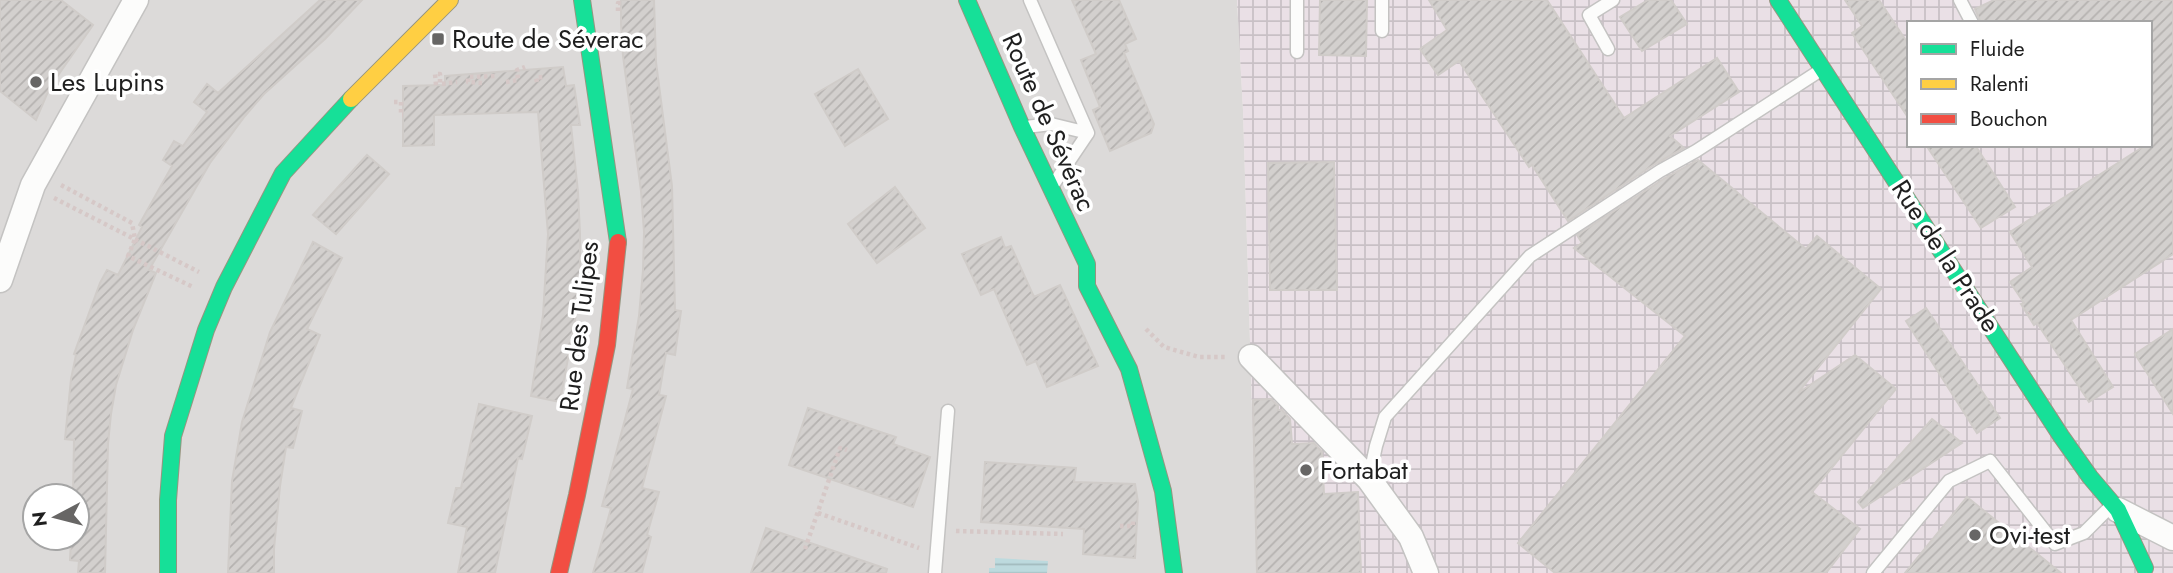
<svg xmlns="http://www.w3.org/2000/svg" width="2173" height="573" font-family="Jost,sans-serif">
<defs>
<pattern id="industrial-grid" width="8" height="8" patternUnits="userSpaceOnUse" patternTransform="scale(1.75)"><rect width="8" height="8" fill="#eae0e6"/><path d="M0 4h8M4 0v8" fill="none" stroke="#c8c0c5"/></pattern>
<pattern id="water-rules" width="6" height="5" patternUnits="userSpaceOnUse" patternTransform="scale(1.75)"><rect width="6" height="5" fill="#bddade"/><path d="M0 2.5h6" fill="none" stroke="#a2bbbe"/></pattern>
<pattern id="building-hatch" width="6" height="6" patternUnits="userSpaceOnUse" patternTransform="scale(1.75)"><rect width="6" height="6" fill="#d3d0ce"/><path d="M-1 1l2-2M0 6l6-6M5 7l2-2" fill="none" stroke="#b5b2b0"/></pattern>
</defs>
<rect width="100%" height="100%" fill="#edeae7"/>
<path fill="#dcdad9" fill-rule="evenodd" d="M0,0H1237L1243,110L1257,573H0ZM35,496H77V538H35Z"/>
<path fill="url(#industrial-grid)" fill-rule="evenodd" d="M1237,0H2173V573H1257L1243,110ZM1909,23H2150V145H1909Z"/>
<path fill="url(#water-rules)" d="M995,558L1048,561L1047,573H989V568H995Z"/>
<path fill="url(#building-hatch)" stroke="#d0ccc9" stroke-width="2" d="M0,0H61L93,25L50,87L36,120L0,91Z
M320,0H362L325,39L264,94L245,116L210,163L149,270L156,273L133,330L116,385L111,414L108,444L105,573H78L79,561L70,560L71,538H77V496H73L74,440L65,439L71,379L76,355L74,354L100,283L107,270L118,275L142,227L139,225L172,166L163,160L174,141L183,146L207,112L194,102L207,84L218,93Z
M621,0H654L656,62L672,186L675,310L681,311L675,355L666,353L659,395L666,396L642,488L659,492L647,535L651,537L642,573H593L611,508L602,506L633,389L627,388L639,316L643,270L644,232L641,191L623,56L621,24Z
M1072,0H1119L1136,39L1125,44L1128,51L1124,53L1154,124L1151,133L1110,151L1093,110L1100,107L1081,60L1096,54Z
M1320,0H1367L1366,56L1319,55Z
M1429,0H1547L1624,118L1717,58L1739,92L1670,136L1684,148L1655,164L1568,221L1532,165L1529,167L1459,61L1438,75L1420,49L1447,30Z
M1648,0H1671L1687,24L1642,51L1620,17Z
M1845,0H1879L1909,45V119L1852,33L1862,26Z
M1994,0H2173V254L2071,320L2113,387L2089,402L2037,323L2034,325L2021,304L2024,303L2010,282L2032,267L2010,232L2146,145H2150V23H1981L1975,9Z
M563,67L566,86L574,85L580,125H571L578,192L580,234V276L575,320L560,402L531,396L543,315L548,234L538,112L434,115V145L403,146V86L445,85V76Z
M858,69L888,119L845,146L815,94Z
M1926,145H1975L2015,207L1981,228Z
M367,155L389,174L336,234L313,215Z
M1698,160L1806,249L1817,236L1881,289L1798,393L1855,355L1896,389L1812,492L1860,529L1826,573H1555L1518,543L1685,336L1574,248L1582,243L1577,235L1665,178Z
M1334,162L1337,290H1270L1268,163Z
M895,187L925,228L877,263L848,224Z
M1001,237L1005,248L1011,246L1034,297L1060,285L1098,366L1047,387L1036,361L1027,365L994,289L981,295L962,254Z
M313,242L342,258L307,329L320,335L291,408L302,411L293,448L286,447L280,486L274,549V573H228L232,481L242,422L270,332Z
M1926,308L2000,418L1977,433L1906,321Z
M2173,329V414L2135,354Z
M1271,399L1278,406V410H1282L1290,419L1292,444L1314,443L1322,452L1324,494L1358,492L1361,573H1257L1253,400Z
M479,404L532,416L522,459L518,458L495,573H458L467,527L448,523L456,488H461Z
M808,408L896,437L893,444L930,457L913,507L789,465Z
M1932,419L1962,443L1863,508L1858,502Z
M985,462L1076,468L1074,482L1135,484L1138,502L1135,558L1083,554L1084,529L981,522Z
M1967,497L2061,573H1905Z
M766,528L887,569L886,573H751Z"/>
<g fill="none" stroke-linecap="round" stroke-linejoin="round">
<g stroke="#c4c3c2" stroke-width="15">
<path id="lane" d="M1030,0L1088,133L1053,185
M1297,0V52
M1382,0V31
M1960,0L1972,23
M1608,49L1589,15L1613,0
M1026,127L1051,124L1088,133
M1369,479L1376,446L1385,417L1530,256L1660,171L1696,151L1821,70
M935,573L948,411
M1873,573L1949,481L1990,461L2055,544L2084,533L2110,507"/>
</g>
<g stroke="#c4c3c2" stroke-width="27">
<path id="street" d="M0,280L33,185L136,0
M1251,357L1369,479L1411,537L1426,573
M2118,510L2173,538"/>
</g>
<g stroke="#969580" stroke-width="18">
<path id="fast" d="M582,0L618,242
M967,0L1022,127L1087,264V286L1129,369L1163,491L1174,573
M1778,0L2061,436L2090,477L2118,510L2145,568
M168,573V500L173,436L206,330L224,287L283,173L351,99"/>
</g>
<g stroke="#969580" stroke-width="18">
<path id="slow" d="M351,99L450,0"/>
</g>
<g stroke="#969580" stroke-width="18">
<path id="jam" d="M559,573L577,495L607,345L618,242"/>
</g>
<path stroke="#d6c8c7" stroke-width="4.5" stroke-dasharray="3.5 3.5" stroke-linecap="butt" d="M618,11V3H621
M506,82L518,80L517,70L525,67
M537,82L536,78L543,77
M482,83L468,82V77L496,76
M436,85L435,74H440V84L457,82
M394,102H401V115H403
M61,185L132,223L135,239L128,256L193,287
M54,198L199,272
M2029,314L2030,313
M1146,329L1164,347L1199,357H1227
M818,513L919,548
M1120,526H1133V520
M956,531L1063,534
M805,549L840,448L847,450"/>
<use href="#lane" stroke="#fcfcfb" stroke-width="12"/>
<use href="#street" stroke="#fcfcfb" stroke-width="24"/>
<use href="#fast" stroke="#16e098" stroke-width="16"/>
<use href="#slow" stroke="#ffcf43" stroke-width="16"/>
<use href="#jam" stroke="#f24e42" stroke-width="16"/>
</g>
<g fill="#676665" stroke="#fff" stroke-width="2.5">
<rect x="431" y="32" width="14" height="14" rx="3.5"/>
<circle cx="36" cy="82" r="7"/>
<circle cx="1306" cy="470" r="7"/>
<circle cx="1975" cy="535" r="7"/>
</g>
<g text-anchor="middle" stroke-width="7" stroke-linejoin="round" paint-order="stroke">
<g font-size="26" fill="#1f1f1f" stroke="#fff" text-anchor="start">
<text x="452" y="48">Route de Séverac</text>
<text x="50" y="91">Les Lupins</text>
<text x="1320" y="479">Fortabat</text>
<text x="1989" y="544">Ovi-test</text>
</g>
<g font-size="26" fill="#1f1f1f" stroke="#fff">
<text transform="translate(1049 122) rotate(66)" y="9">Route de Sévérac</text>
<text transform="translate(1946 256) rotate(57)" y="9">Rue de la Prade</text>
<text transform="translate(579 326) rotate(-83)" y="9">Rue des Tulipes</text>
</g>
</g>
<rect x="1907" y="21" width="245" height="126" fill="#ffffff" stroke="#a5a5a5" stroke-width="2"/>
<rect x="1921" y="44" width="35" height="10" fill="#16e098" stroke="#a5a5a5" stroke-width="2"/>
<text x="1970" y="56" font-size="21" fill="#1f1f1f">Fluide</text>
<rect x="1921" y="79" width="35" height="10" fill="#ffcf43" stroke="#a5a5a5" stroke-width="2"/>
<text x="1970" y="91" font-size="21" fill="#1f1f1f">Ralenti</text>
<rect x="1921" y="114" width="35" height="10" fill="#f24e42" stroke="#a5a5a5" stroke-width="2"/>
<text x="1970" y="126" font-size="21" fill="#1f1f1f">Bouchon</text>
<g transform="translate(56 517) rotate(263)"><circle r="33" fill="#ffffff" stroke="#a5a5a5" stroke-width="2"/>
<path d="M0-5L12 26L0 18L-12 26Z" fill="#676665"/>
<text y="-10" font-size="19" font-weight="bold" text-anchor="middle" fill="#1f1f1f">N</text>
</g>
</svg>
